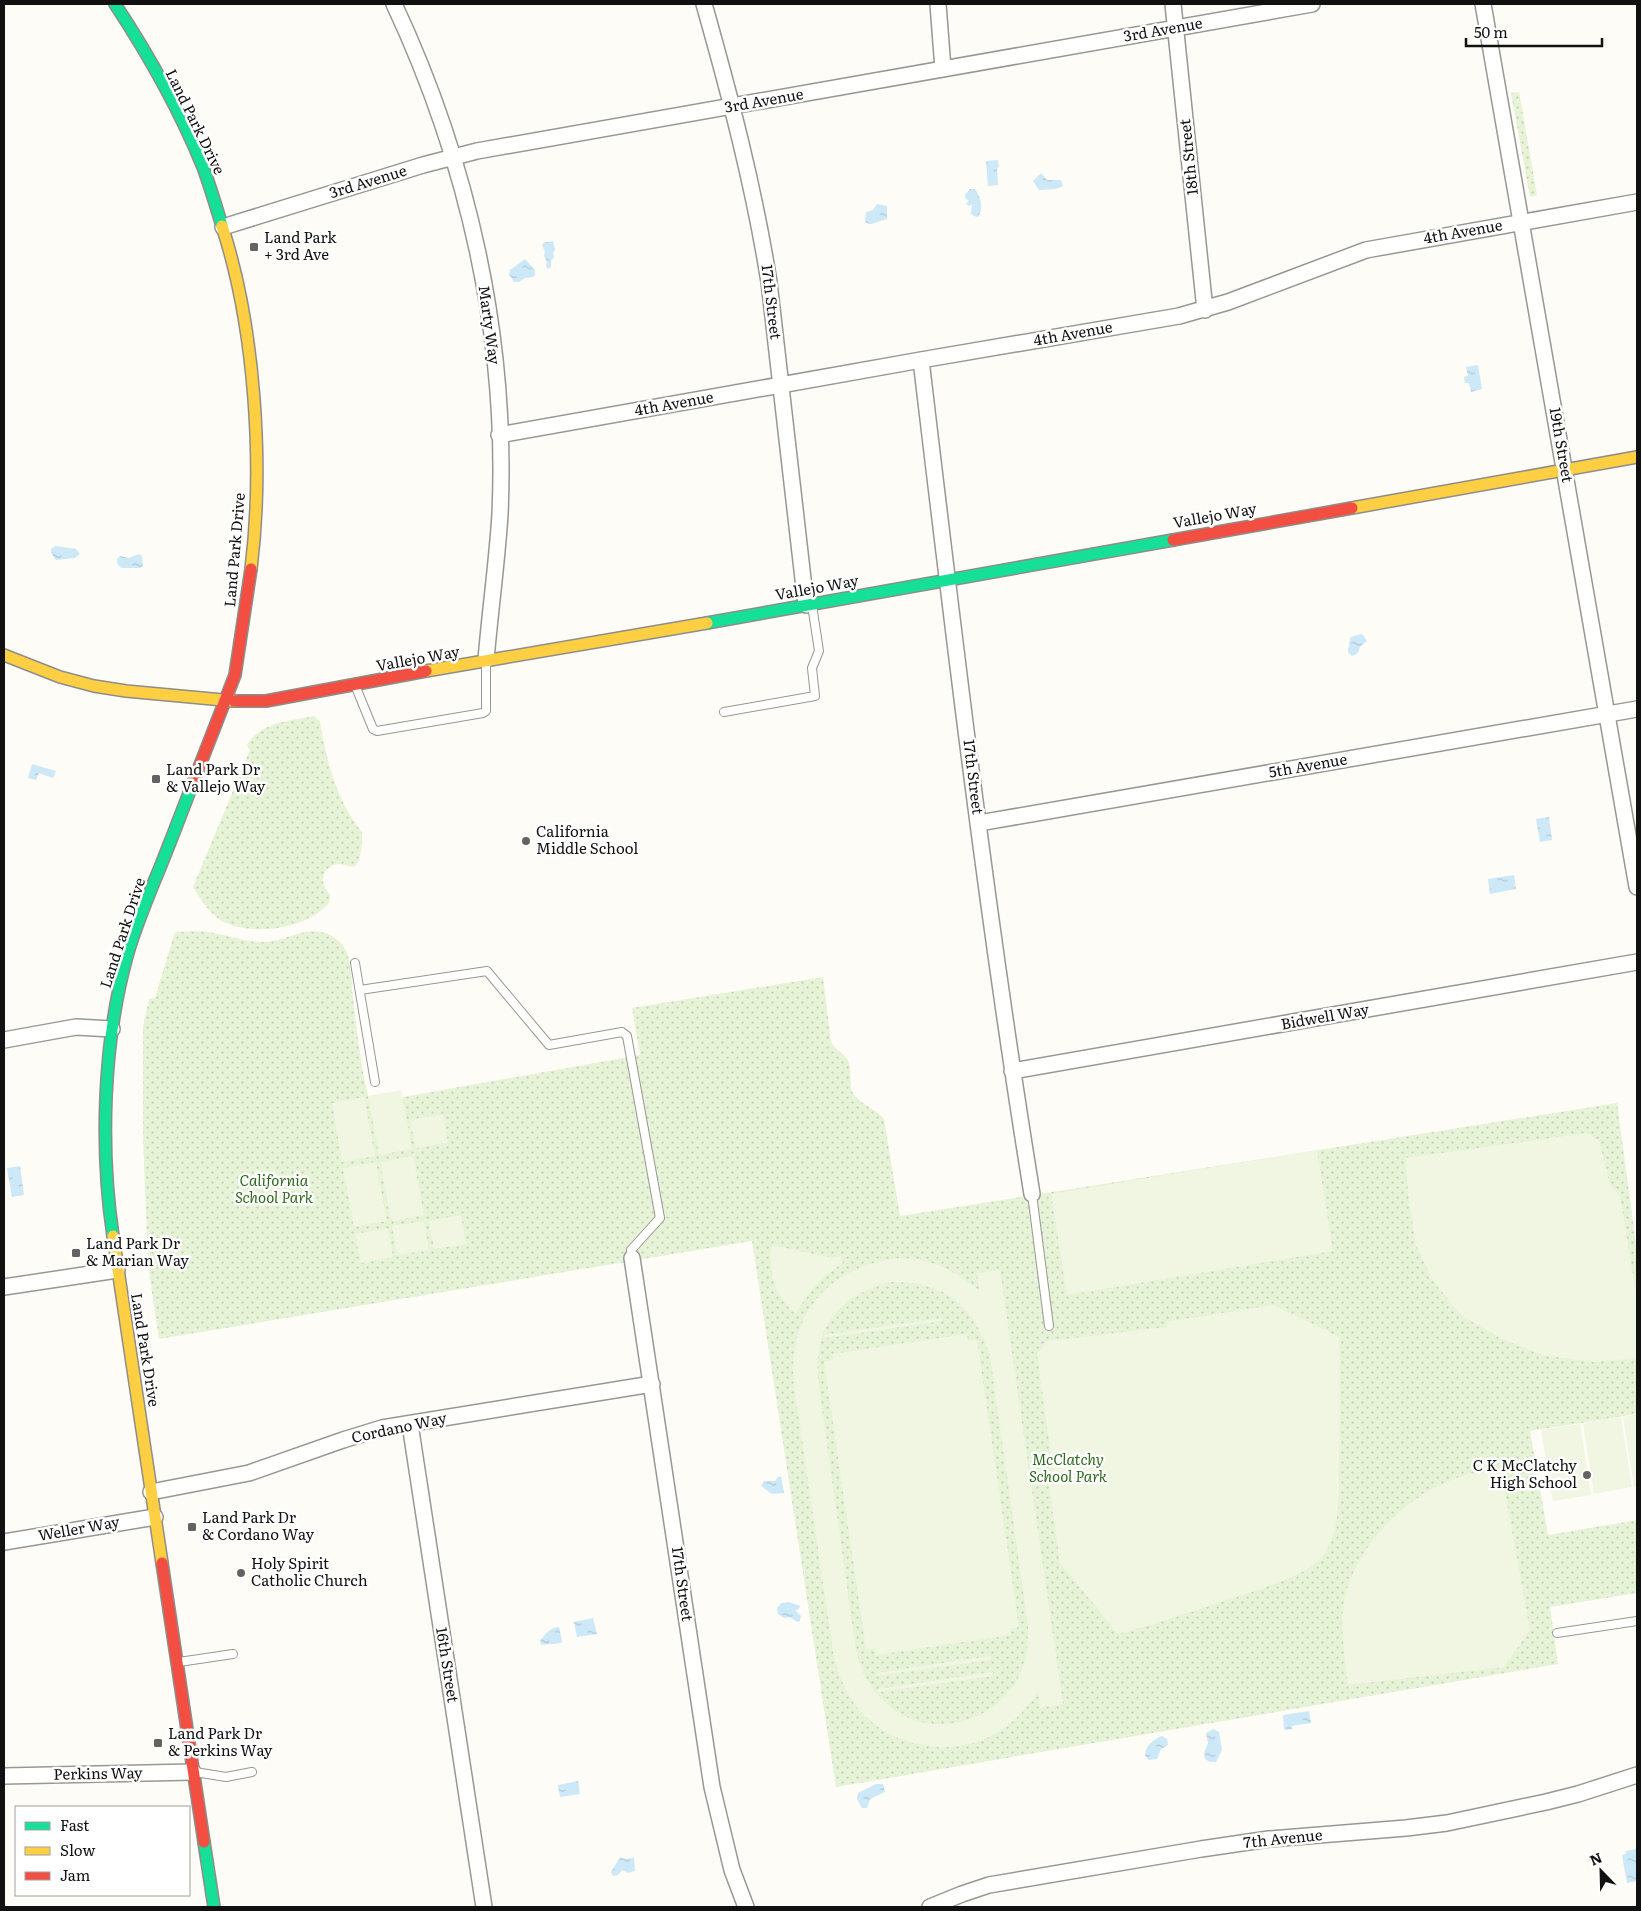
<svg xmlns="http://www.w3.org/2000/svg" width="1641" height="1911" font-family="Literata,serif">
<defs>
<pattern id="grass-dots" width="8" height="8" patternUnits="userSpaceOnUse" patternTransform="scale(1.25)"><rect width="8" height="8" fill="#e7f3d7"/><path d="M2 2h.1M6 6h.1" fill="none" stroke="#c5cfb8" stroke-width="1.8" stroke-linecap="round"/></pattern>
<pattern id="water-ripples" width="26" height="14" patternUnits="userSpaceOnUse" patternTransform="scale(1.25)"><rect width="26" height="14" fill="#cde8f7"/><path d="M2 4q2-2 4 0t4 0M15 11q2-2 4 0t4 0" fill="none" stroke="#afc6d3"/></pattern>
</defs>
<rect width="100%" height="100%" fill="#fdfcf7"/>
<path fill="url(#grass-dots)" d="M1519,92L1537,195L1530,197L1511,93Z
M314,716L320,722C326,760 337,802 362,832C363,839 361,863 355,866C351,868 344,864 340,864C328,864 320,875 324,885C325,889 328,892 330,895L329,903C306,930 250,937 220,920C209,913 200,898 193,887L250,750L247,745C261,722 289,721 314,716Z
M198,931C221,932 242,943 266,942C284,941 303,928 321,932C332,934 343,942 347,953C352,966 351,983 353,998C357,1033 361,1070 370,1103L640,1055L632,1008L823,977L831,1042C835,1051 847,1054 849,1063C852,1073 848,1090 856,1097C864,1106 876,1109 884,1119L900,1216L1617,1103L1637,1251V1414L1530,1431L1548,1535L1637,1520V1593L1550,1607L1558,1664L836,1787L752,1241L159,1339L148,1265L143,1137V1027L149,999L155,998L175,932Z"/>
<path fill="#f0f6e1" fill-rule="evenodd" d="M401,1090L412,1149L379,1155L368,1096Z
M364,1097L375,1156L342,1162L332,1103Z
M443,1114L448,1143L416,1148L410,1120Z
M1587,1133L1599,1141L1610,1185L1620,1196L1637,1299V1358L1593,1362L1542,1355L1500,1338L1461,1315L1433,1281L1416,1245L1409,1202L1405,1158Z
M1317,1150L1333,1251L1067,1295L1051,1194Z
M413,1156L424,1215L391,1221L380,1162Z
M376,1162L387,1221L354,1227L343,1168Z
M461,1215L466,1244L434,1249L429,1221Z
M424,1221L429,1250L397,1255L392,1226Z
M388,1228L393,1257L361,1263L355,1234Z
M772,1245L832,1258L840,1256L843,1263C823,1276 807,1293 796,1314C775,1297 767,1271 772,1245Z
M900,1258C939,1261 948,1268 979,1290L977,1273L1000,1270L1063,1704L1040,1708L1038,1692C1030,1703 1023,1713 1013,1721C970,1760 900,1754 861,1712C847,1696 840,1678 834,1658L794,1385C787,1313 829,1266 900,1258ZM889,1282C945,1281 973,1304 990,1356L1028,1626C1028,1637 1028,1649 1025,1660C1011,1718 934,1745 888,1705C871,1691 861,1671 856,1650L818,1380C814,1325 837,1298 889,1282Z
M1274,1305L1339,1337C1340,1377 1340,1416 1339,1456C1338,1487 1343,1528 1323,1556C1307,1577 1252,1591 1227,1600C1191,1612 1155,1624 1118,1634L1060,1563L1047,1472L1053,1470L1037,1354L1048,1341L1167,1327L1166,1322Z
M942,1318V1321L825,1338L824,1335Z
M967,1334L968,1341L977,1340L1019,1627L1010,1629L1011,1635L876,1655L875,1648L866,1649L824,1362L833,1360L832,1354Z
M1637,1414V1487H1634L1623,1417Z
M1621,1417L1632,1487L1594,1494L1583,1423Z
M1580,1424L1591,1495L1553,1501L1541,1430Z
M1501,1470L1530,1630L1504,1667L1348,1685C1346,1661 1340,1634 1343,1609C1350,1548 1409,1491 1466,1475C1477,1472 1490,1472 1501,1470Z
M990,1656V1660L876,1676V1673Z
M993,1672V1676L878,1692V1689Z"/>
<path fill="url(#water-ripples)" d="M998,160L999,167L997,168L998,185L988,186L986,161Z
M1041,173L1047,180H1061L1063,186L1056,189L1039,190L1033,181Z
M970,189H975C981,198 984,208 978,217L974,216L971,214L972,204L969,206L966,204L969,200L966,199L965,195Z
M877,204L887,206V219L871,224L866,223L865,221L866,212L873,210Z
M553,241L555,250L553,253L554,257L551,261V267L548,269L546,266L547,262L544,256L545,251L542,246L543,243Z
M525,259L535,270V275L533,277L525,278L519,282H514L509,274L510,270Z
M1478,365L1482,389L1471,392L1469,383H1465L1464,377L1468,376L1466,367Z
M55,546L76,549L80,554L75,558L56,560L51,553V549Z
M139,554L142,556L143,566L140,568H121L117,563V559L120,556L129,558Z
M1362,634L1367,641L1360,647L1358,653L1352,656L1348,652L1350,638L1354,636Z
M32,764L56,771L53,778L39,773L36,780L28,778Z
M1549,817L1552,840L1540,842L1536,819Z
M1514,875L1516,889L1490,894L1488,879Z
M20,1166L24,1195L12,1197L7,1168Z
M781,1476L784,1493L772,1494L761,1486L764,1481H775L778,1477Z
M789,1602L800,1606L798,1610H795L801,1616L800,1621L797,1622L790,1617L784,1618L778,1614L777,1608L781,1603Z
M593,1618L597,1634L577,1637L574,1622Z
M559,1627L562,1641L561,1643L541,1645L540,1641C546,1633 550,1628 559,1627Z
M1309,1711L1311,1723L1292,1726V1729L1284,1730L1283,1715Z
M1214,1729L1219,1732L1222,1750L1216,1762H1210L1205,1759L1204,1753L1208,1743L1206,1733Z
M1162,1736L1167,1739L1168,1745L1161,1749L1157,1759L1149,1760L1145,1756C1145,1746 1153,1739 1162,1736Z
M578,1781L580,1794L560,1797L558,1785Z
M876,1784H883L885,1792L870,1799L867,1808H862L857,1799L858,1793Z
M1636,1849L1637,1881L1627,1883L1622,1855L1626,1854V1851Z
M620,1857L625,1859L634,1858L635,1871L628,1873L622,1870L618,1875L613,1876L611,1872Z"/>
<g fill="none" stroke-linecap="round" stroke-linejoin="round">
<g stroke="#979795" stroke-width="10">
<path id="lane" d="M355,685L373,729L377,731L483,713L486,711V662
M724,712L815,696L812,668L819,651L812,605
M355,963L375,1082
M360,990L487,971L549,1045L622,1032L627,1036L660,1218L631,1250L632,1258
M1032,1194L1049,1326
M1557,1633L1637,1621
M179,1662L233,1654
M195,1772L226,1777L252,1772"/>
</g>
<g stroke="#979795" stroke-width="18">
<path id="street" d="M394,4C468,162 508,338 500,514C497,563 490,611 486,660
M704,4C730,96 754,187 769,282L806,605
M938,4L943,69
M1173,4L1205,310
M1483,4L1637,887
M223,227L423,165L477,151L1312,4
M921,360C954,638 987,917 1032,1194
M499,435L921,360L1179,316L1228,302L1366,250L1637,202
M979,823L1637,709
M4,1040L76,1027L112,1029
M1012,1071L1637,962
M632,1258L712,1787L732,1870L746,1907
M4,1287L117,1270
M410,1424L484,1907
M151,1492L249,1473L343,1440L382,1428L652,1384
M4,1542L155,1517
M4,1776L193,1772
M930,1907L962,1894L989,1885L1201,1849L1269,1839L1406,1828L1447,1823L1546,1802L1578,1794L1637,1775"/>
</g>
<g stroke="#8e8d8b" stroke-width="14">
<path id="fast" d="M115,4C148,54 180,111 203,167C210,186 216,206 222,226
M707,623L1173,540
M113,1236C100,1149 103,1045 126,960C133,933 144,907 154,882C168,849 180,816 193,783
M204,1842L214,1907"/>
</g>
<g stroke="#8e8d8b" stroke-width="14">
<path id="slow" d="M222,226C255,327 264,464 251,569
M1352,508L1637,457
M4,655L60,677L94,686L126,691L234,701
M426,671L707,623
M113,1236L162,1563"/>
</g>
<g stroke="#8e8d8b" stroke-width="14">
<path id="jam" d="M1173,540L1352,508
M234,701H266L426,671
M193,783L235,675L251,569
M162,1563L204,1842"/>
</g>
<use href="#lane" stroke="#fffffe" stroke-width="8"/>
<use href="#street" stroke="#fffffe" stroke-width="15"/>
<use href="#fast" stroke="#16e098" stroke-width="11"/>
<use href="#slow" stroke="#ffcf43" stroke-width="11"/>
<use href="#jam" stroke="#f24e42" stroke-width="11"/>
</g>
<g fill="#646362" stroke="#fff" stroke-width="2">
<rect x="249" y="242" width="10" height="10" rx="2.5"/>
<rect x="151" y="774" width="10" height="10" rx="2.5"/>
<circle cx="526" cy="841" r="5"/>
<rect x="71" y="1248" width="10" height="10" rx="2.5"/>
<circle cx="1587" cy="1475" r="5"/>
<rect x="187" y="1522" width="10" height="10" rx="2.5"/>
<circle cx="241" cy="1573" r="5"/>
<rect x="153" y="1738" width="10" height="10" rx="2.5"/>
</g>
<g text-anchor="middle" stroke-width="5" stroke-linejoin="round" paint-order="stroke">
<g font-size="15" fill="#111" stroke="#fff">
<text transform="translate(1163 30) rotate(-10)" y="5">3rd Avenue</text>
<text transform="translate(764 101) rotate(-10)" y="5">3rd Avenue</text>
<text transform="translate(195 122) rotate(64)" y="5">Land Park Drive</text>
<text transform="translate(1189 157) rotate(-96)" y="5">18th Street</text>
<text transform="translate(368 182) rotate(-17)" y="5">3rd Avenue</text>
<text transform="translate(1463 232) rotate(-10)" y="5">4th Avenue</text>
<text transform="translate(771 302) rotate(83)" y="5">17th Street</text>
<text transform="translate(489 325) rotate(82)" y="5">Marty Way</text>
<text transform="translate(1073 334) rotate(-10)" y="5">4th Avenue</text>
<text transform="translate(674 404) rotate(-10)" y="5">4th Avenue</text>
<text transform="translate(1561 445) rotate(80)" y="5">19th Street</text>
<text transform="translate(1215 516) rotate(-10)" y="5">Vallejo Way</text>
<text transform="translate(235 550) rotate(-85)" y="5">Land Park Drive</text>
<text transform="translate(817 588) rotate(-10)" y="5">Vallejo Way</text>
<text transform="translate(418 659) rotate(-10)" y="5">Vallejo Way</text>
<text transform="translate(1308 766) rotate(-10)" y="5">5th Avenue</text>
<text transform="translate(973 777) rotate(83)" y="5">17th Street</text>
<text transform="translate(123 933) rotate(-72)" y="5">Land Park Drive</text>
<text transform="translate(1325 1017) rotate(-10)" y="5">Bidwell Way</text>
<text transform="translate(145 1350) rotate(81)" y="5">Land Park Drive</text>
<text transform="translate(399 1428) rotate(-12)" y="5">Cordano Way</text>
<text transform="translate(79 1529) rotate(-10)" y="5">Weller Way</text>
<text transform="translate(682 1584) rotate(82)" y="5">17th Street</text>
<text transform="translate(447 1665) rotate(81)" y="5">16th Street</text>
<text transform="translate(98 1774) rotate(-1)" y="5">Perkins Way</text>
<text transform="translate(1283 1839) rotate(-6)" y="5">7th Avenue</text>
</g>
<g font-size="15" fill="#111" stroke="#fff" text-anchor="start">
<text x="264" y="243">Land Park<tspan x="264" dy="17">+ 3rd Ave</tspan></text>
<text x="166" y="775">Land Park Dr<tspan x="166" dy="17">&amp; Vallejo Way</tspan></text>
<text x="536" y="837">California<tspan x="536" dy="17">Middle School</tspan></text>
<text x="86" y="1249">Land Park Dr<tspan x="86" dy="17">&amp; Marian Way</tspan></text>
<text x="1577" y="1471" text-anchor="end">C K McClatchy<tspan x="1577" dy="17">High School</tspan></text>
<text x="202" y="1523">Land Park Dr<tspan x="202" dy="17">&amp; Cordano Way</tspan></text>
<text x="251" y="1569">Holy Spirit<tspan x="251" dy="17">Catholic Church</tspan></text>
<text x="168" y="1739">Land Park Dr<tspan x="168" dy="17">&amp; Perkins Way</tspan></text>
</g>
<g font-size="15" font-style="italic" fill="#2f6b1f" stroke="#fff">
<text x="274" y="1186">California<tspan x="274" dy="17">School Park</tspan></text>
<text x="1068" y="1465">McClatchy<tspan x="1068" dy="17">School Park</tspan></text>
</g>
</g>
<rect width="1641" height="1911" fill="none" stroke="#111111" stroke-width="10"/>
<rect x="15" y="1806" width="175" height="90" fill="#ffffff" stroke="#a0a0a0"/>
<rect x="25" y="1822" width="25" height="8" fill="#16e098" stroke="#a0a0a0"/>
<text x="60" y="1831" font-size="15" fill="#111111">Fast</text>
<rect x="25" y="1847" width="25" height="8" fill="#ffcf43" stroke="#a0a0a0"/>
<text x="60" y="1856" font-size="15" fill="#111111">Slow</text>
<rect x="25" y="1872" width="25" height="8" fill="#f24e42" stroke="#a0a0a0"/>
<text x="60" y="1881" font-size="15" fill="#111111">Jam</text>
<g transform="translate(1601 1871) rotate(337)" stroke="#ffffff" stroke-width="4" paint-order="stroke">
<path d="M0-4L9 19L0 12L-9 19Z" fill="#111111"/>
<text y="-8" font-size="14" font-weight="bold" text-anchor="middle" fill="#111111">N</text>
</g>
<path d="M1466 38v8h136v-8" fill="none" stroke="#111111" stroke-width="2.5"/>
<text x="1474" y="38" font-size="15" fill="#111111" stroke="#ffffff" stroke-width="4" paint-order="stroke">50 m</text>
</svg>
